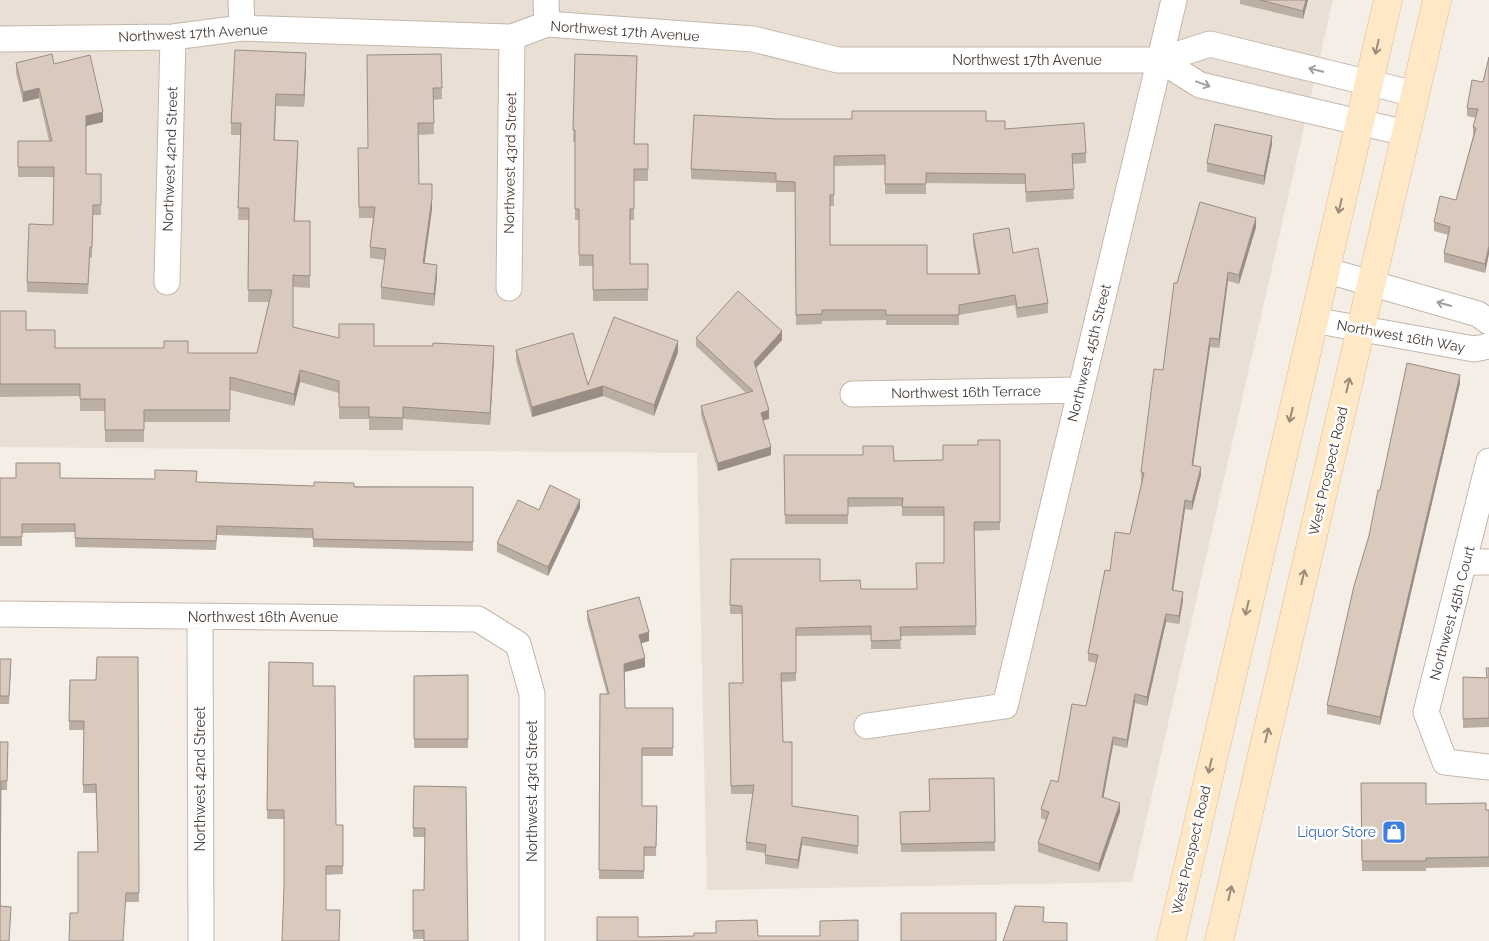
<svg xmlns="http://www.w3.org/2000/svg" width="1489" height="941" font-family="Raleway,sans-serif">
<rect width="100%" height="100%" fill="#f5eee6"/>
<path fill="#e9dfd4" d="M0,0H1333L1132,882L707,890L697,453L0,447Z"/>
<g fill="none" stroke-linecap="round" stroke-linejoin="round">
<g stroke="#c4b7ab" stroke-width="27">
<path id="minor" d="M241,0L242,28
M546,0L547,24
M0,39L173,37L242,28L512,37L547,24L753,39L838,60H1160L1210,44L1415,94
M1160,60L1200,85L1406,133
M1325,270L1478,314L1489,322
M167,282L173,37
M509,288L512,37
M1313,320L1474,349L1489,346
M853,394L1080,390
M1489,461L1426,712L1445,762L1489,767
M1465,562H1489
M0,614L478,619L518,644L532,694V941
M200,617L201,941
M867,726L1005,706L1174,0"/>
</g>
<g stroke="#dcbd94" stroke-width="29">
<path id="secondary" d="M1171,941L1388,0
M1219,941L1437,0"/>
</g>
<use href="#minor" stroke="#fff" stroke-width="25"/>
<use href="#secondary" stroke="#ffe8c6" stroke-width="28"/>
</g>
<path fill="#bbaea3" d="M1240,0H1308L1303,19L1240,4Z
M441,54L442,99L433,100L434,134L418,135L419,184L432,209L424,263L437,277L434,306L381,299V287L385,260L370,258V247L373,218H359L358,148H368Z
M575,54L635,144H648V181H634V220H630V264H648V301H593V266H579V220H575V142H573Z
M1489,57L1485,273L1444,262V253L1448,235L1434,231V222L1456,200L1473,136V127L1476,118L1467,116V108L1483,82Z
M16,63L54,64L103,122L86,126V174H101V215H93L92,258L90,257L88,294L27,292V282L53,225L54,177H18V141H49L39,98L23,102L16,73Z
M306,65L304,107L276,106L275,140L298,153L295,221H310V288L293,287V327L339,338L374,346L494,358L490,425L403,419V430H369V419H339V393L300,382L294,406L230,390V422H144V442H105V411H80V396L0,397V311L26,330L55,348L188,353H257L269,302H248L249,220H238L241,135H231V123Z
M778,119L986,121L1005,129L1086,153V163L1072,164L1074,199L1026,202L1025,184L926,183V194H885V165L834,166V206H830V245L927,274H978L973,244V234L1013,253L1048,303V313L1017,318L1015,305L959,315V325H886V320L822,321V324L796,325L795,192H776V183L691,179V169Z
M1272,144L1264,185L1207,172V163Z
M1256,227L1239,284L1228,281L1219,348L1210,347L1193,465L1201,475L1192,510L1185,509L1173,590L1183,600L1179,624L1166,622L1147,706L1135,703L1127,748L1113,745L1103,798L1120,812L1099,872L1038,852V843L1046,820L1041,818V809L1058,782L1086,706L1096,663L1088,661V653L1110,571L1130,534L1142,481H1141V472L1163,370L1177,283Z
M696,338L782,340L756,368L769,419L763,420L771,455L718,471L701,415V406L746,393L696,346Z
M516,350L588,385L678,352L654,416L603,396L532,417L516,360Z
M1460,383L1380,725L1327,714V705L1380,490Z
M1000,440V530L974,531L976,635L900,636L901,649H871V635L796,636V681L782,682L783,742L792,806L858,816V854L802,845L798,869L765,864V853L746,850V842L753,794H731L729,683H743L742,614H730L731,559L820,581L861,589H916L944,563V516H902V506L848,507V524H785L784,455L894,461L943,460L978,445Z
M0,478H60L314,486L473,487V551L313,547V538L217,535L216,550L75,547V532L22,533V546H0Z
M580,508L548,576L497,552V543L539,510Z
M587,611L649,641L641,643L645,667L625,672V708H673V756H642V806H657L656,856H644V879H599L600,694H607L587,620Z
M138,657L139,902H126L78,913L98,852L96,793H83L84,730H69L70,680H96Z
M0,659L11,668L9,704H0Z
M269,662L313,686L336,825H343V874L326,875V910L284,887V819H267Z
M1489,668V727L1463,728V677L1486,678Z
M468,675V748H414V676Z
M0,742H8L7,790H1L0,941Z
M994,778L995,851L901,852L900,812L930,811Z
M1361,783L1426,804L1489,810V867L1426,868V871H1362Z
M414,786L466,787L424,939H413V890H424L425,837H413Z"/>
<path fill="#998d85" d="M1306,0H1308L1303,19V11Z
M306,53V65L304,107V95Z
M39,88V98L23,102V92Z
M103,112V122L86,126V116Z
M1272,136V144L1264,185V176Z
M432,198V209L423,275V263Z
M1256,218V227L1239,284V275Z
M1489,246V254L1485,273V264Z
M437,265V277L434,306V294Z
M1228,272V281L1219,348V339Z
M782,331V340L754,370V362Z
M1210,338V347L1192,473V465Z
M678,341V352L654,416V405Z
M494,346V358L490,425V413Z
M300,370V382L294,406V394Z
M1460,375V383L1380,725V717Z
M603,386V396L532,417V407Z
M769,410V419L761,421V413Z
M771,447V455L718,471V463Z
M1201,467V475L1192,510V502Z
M580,500V508L548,576V567Z
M1185,500V509L1172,599V590Z
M1183,592V600L1179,624V616Z
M1166,614V622L1147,706V697Z
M649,632V641L639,644V635Z
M645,658V667L624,672V664Z
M1135,694V703L1127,748V740Z
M1113,737V745L1102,806V797Z
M1120,803V812L1099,872V864Z
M802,837V845L798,869V860Z"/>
<path fill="#dacabe" stroke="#998d85" d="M1260,0H1306L1303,11Z
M235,50L306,53L304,95L276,94L274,140L298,141L294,221H310V276L293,275V327L339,338V324H374V346H433V343L494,346L490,413L403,407V418L369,417V407H339V381L300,370L294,394L230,377V410H144V430H105V399H80V384H0V311H26V330H55V348H164V341H188V353H257L272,290H248L249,208H238L241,123H231Z
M52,54L54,64L90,55L103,112L86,116V174H101V205H93L92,247H90L88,284L27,282L29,224L53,225L54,167H18V141H52L39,88L23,92L16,63Z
M441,54L442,88H433L434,123H418L419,184H432V198L423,263L437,265L434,294L381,287L386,249L370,247L375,207H359L358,148H368L367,55Z
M575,54L637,56L634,144H648V169H634V209H630V264H648V289L593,290V255H579V209H575V130H573Z
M1489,57V246L1485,264L1444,253L1450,227L1434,222L1440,196L1456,200L1476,128L1473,127L1478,109L1467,108L1472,80L1483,82Z
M852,111H986V121H1005V129L1084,123L1086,153L1072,154L1074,189L1026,192L1025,174L926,173V184H885V155L834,156V195H830V245H927V274H980L973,234L1009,228L1013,253L1038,248L1048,303L1017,308L1015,295L959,305V315H886V310H822V314L796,315L795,182L776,181V173L691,169L694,115L778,119H852Z
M1215,124L1272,136L1264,176L1207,163Z
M1200,202L1256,218L1239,275L1228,272L1219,339L1210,338L1192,465L1201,467L1192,502L1185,500L1172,590L1183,592L1179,616L1166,614L1147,697L1135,694L1127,740L1113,737L1102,797L1120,803L1099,864L1038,843L1049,812L1041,809L1051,780L1058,782L1072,704L1086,706L1098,655L1088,653L1105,570L1110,571L1115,532L1130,534L1144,473L1141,472L1154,369L1163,370L1174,283H1177Z
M738,291L782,331L754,362L769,410L761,413L771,447L718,463L701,406L753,391L696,338Z
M614,317L678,341L654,405L603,386L532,407L516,350L573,333L588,385Z
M1407,363L1460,375L1380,717L1327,705L1354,586L1369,536L1378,490H1380Z
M978,440H1000V522H974L976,626L900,627L901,640L871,641V626L796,628V673H781L783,742H792V806L858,816V846L802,837L798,860L765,855L766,845L746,842L754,785L731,786L729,683H743L742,606L730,605L731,559H820V581L860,580L861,589H917L916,563H944V507H902L903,498H848V515H785L784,455H863V446H893L894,461L943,460V445H978Z
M16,463H60V478L155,479V470L197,471L196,482L314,486V482L354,483V487H473V542L313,539V529L217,526L216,541L75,538V524H22V537H0V478H16Z
M550,485L580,500L548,567L497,543L518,500L539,510Z
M639,597L649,632L639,635L645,658L624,664L625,708H673V748H642V806H657L656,847H644V871L599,870L600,694H609L587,611Z
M97,657H138L139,893H126L123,941H69L70,913H78V852H98L96,784L83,785L84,721H69L70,680H96Z
M0,659H11L9,696H0Z
M269,662L313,663V686H335L336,825H343V866H326V910H340L339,941H282L284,887V810H267Z
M1486,668H1489V718L1463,719V677L1487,678Z
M468,675V739H414V676Z
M0,742H8L7,781H1L0,906L11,907L9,941H0Z
M994,778L995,842L901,844L900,812L930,811L929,779Z
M1361,783H1426V804L1486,803V810H1489V857L1426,858V861H1362Z
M414,786L466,787L468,941H424V930L413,931V890H424L425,828H413Z
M1015,906L1044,907L1043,922L1067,923V941H1003Z
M901,913H996V941H901Z
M597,917H638V937L694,936V933H716V921L757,920L758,936H820V921L858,920V941H597Z"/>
<defs><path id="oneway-shaft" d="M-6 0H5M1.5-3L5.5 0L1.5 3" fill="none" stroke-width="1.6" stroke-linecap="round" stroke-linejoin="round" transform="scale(1.25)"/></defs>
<g stroke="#9a8a76">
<use href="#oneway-shaft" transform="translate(1377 47) rotate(103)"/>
<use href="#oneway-shaft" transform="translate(1340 206) rotate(103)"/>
<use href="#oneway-shaft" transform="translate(1348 385) rotate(-77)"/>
<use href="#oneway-shaft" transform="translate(1291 415) rotate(103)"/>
<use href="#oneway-shaft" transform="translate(1303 577) rotate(-77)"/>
<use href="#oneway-shaft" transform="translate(1247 608) rotate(103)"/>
<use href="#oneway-shaft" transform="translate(1267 735) rotate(-77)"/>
<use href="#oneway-shaft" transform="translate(1210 766) rotate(103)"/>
<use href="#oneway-shaft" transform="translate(1230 893) rotate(-77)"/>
</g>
<g stroke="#a49e9a">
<use href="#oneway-shaft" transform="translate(1316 70) rotate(-166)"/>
<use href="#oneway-shaft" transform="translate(1203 84) rotate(20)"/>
<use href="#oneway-shaft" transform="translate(1444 304) rotate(-164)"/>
</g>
<defs>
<g id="shop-square" transform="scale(1.25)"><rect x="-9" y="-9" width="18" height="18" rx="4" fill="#3f7fe0" stroke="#fff"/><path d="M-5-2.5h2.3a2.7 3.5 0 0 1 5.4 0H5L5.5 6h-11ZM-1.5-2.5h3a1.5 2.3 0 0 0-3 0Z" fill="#fff"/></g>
</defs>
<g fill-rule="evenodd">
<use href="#shop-square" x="1394" y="832"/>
</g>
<g text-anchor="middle" stroke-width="5" stroke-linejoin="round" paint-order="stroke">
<g font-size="14" fill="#483d35" stroke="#fff">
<text transform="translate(625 31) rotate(4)" y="5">Northwest 17th Avenue</text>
<text transform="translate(193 33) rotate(-3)" y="5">Northwest 17th Avenue</text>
<text x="1027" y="65">Northwest 17th Avenue</text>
<text transform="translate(170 159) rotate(-88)" y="5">Northwest 42nd Street</text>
<text transform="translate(510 163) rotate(-89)" y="5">Northwest 43rd Street</text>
<text transform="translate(1401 336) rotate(10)" y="5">Northwest 16th Way</text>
<text transform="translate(1089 353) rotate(-76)" y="5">Northwest 45th Street</text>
<text transform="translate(966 392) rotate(-1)" y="5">Northwest 16th Terrace</text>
<text transform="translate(1328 471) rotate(-77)" y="5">West Prospect Road</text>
<text transform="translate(1452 613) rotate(-75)" y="5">Northwest 45th Court</text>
<text x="263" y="622">Northwest 16th Avenue</text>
<text transform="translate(200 779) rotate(-90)" y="5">Northwest 42nd Street</text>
<text transform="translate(532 791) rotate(-90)" y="5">Northwest 43rd Street</text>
<text transform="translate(1191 850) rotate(-77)" y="5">West Prospect Road</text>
</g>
<g font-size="14" fill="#366cbe" stroke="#fff" text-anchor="end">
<text x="1376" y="837">Liquor Store</text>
</g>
</g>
</svg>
